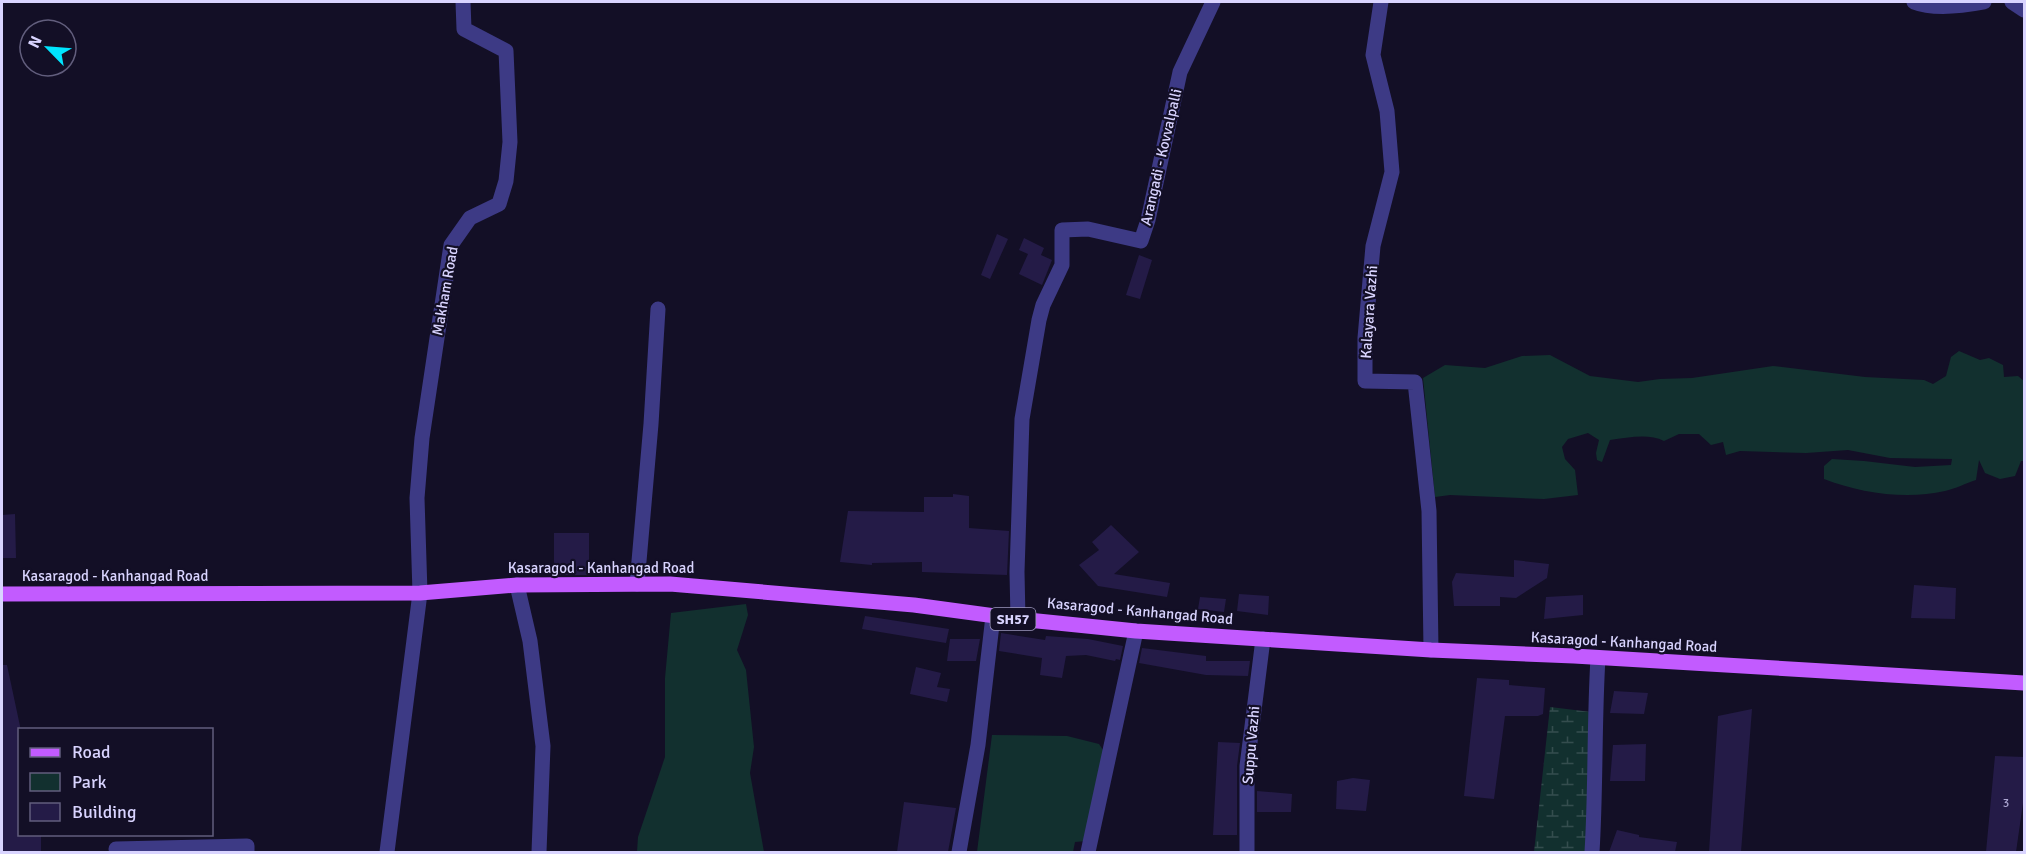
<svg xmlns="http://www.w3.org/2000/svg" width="2026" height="854" font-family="Signika,sans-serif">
<defs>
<pattern id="wetland-marsh" width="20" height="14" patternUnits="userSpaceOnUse" patternTransform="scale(1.5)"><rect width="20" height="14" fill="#12302f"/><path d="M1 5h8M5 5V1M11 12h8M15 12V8" fill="none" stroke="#344d4e"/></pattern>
</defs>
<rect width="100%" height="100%" fill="#130f26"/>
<path fill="#12302f" d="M1959,351L1980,360L1989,358L2003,365L2004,377L2018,376L2024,381V461H2021L2015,476L2000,479L1985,473L1979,460L1976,480C1966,483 1955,489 1945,491C1906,500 1860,493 1824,479V466L1832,459L1864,461L1915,467L1951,465L1952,459L1890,458L1848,450L1806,453L1740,451L1726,455L1723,442L1711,445L1699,434H1679L1664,441C1648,433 1628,438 1610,440L1602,462L1597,460L1596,453L1599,440L1588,433L1568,439L1562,447L1565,459L1575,470L1578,495L1544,499L1450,495L1435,497L1423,378L1445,365L1485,368L1522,356L1550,355L1590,376L1638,382L1660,379L1692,378L1773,366L1865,377L1924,380L1933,384L1946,376L1951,357Z
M746,604L748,615L737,650L746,670L754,747L750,773L764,852H637L638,837L665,757V678L671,613Z
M992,735L1067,736L1099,744L1105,753L1086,841L1075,842L1073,852H977Z"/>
<path fill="url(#wetland-marsh)" d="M1550,707L1591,712L1589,852H1534Z"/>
<path fill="#241b47" d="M997,234L1008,239L990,279L981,275Z
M1024,238L1044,248L1041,255L1052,260L1042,285L1019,274L1028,254L1019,250Z
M1139,255L1152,260L1140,299L1126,295Z
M953,494L969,496V528L1009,531L1007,575L922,572V562L872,563V565L840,562L848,511L924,512V497H953Z
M15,514L16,558H2V515Z
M1111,525L1139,552L1114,574L1170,583L1167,597L1098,586L1079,565L1099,550L1092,542Z
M554,533H589V575H554Z
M1514,560L1549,564L1547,578L1516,598L1500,597V606H1454L1452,582L1456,573L1514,577Z
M1914,585L1956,588L1955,619L1911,618Z
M1239,594L1269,596L1268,615L1237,611Z
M1583,595V615L1544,619L1546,597Z
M1200,597L1226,599L1224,612L1198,609Z
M865,616L949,629L946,643L862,629Z
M1001,633L1045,640L1046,636L1088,639L1123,646L1120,660L1116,659L1115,661L1086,655L1066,656L1062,678L1040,675L1042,658L999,651Z
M950,639H980L976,661H947Z
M1142,648L1206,656V661H1250L1248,676L1206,675L1139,663Z
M2,665H7L20,726V834H41V852H2Z
M916,667L941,673L937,687L950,689L947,702L910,694Z
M1477,678L1509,680V685L1545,688L1543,714L1538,716H1505L1494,799L1464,796Z
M1614,691L1648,693L1644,714L1610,713Z
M1752,709L1741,852H1709L1718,716Z
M1218,742L1240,743L1237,766V835H1213Z
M1646,744L1645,781H1610L1613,745Z
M1995,756L2025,757V789L2016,852H1986Z
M1353,778L1370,780L1366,811L1336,809L1337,781Z
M1257,791L1292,794L1291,812H1257Z
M904,802L956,808L948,852H897Z
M1617,830L1639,835V837L1677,842L1675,852H1609Z"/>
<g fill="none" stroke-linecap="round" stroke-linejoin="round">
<path stroke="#3d3a85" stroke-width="15" d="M1381,2L1373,55L1387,111L1392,172L1373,246L1365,338V381L1415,382L1429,511L1431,650
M1914,2C1934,10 1963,6 1984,2
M2012,2L2024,10
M637,584L651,424L658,309
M517,585L530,641L543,746L539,852
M1018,619L1017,572L1022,419L1039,320L1043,305L1062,265V230L1088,229L1141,241L1148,220L1180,72L1213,2
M116,849L247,846V852
M387,852L420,593L417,498L422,438L451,245L470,218L499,204L506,181L510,142L506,51L464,29L463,2
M959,852L978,745L993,616
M1088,852L1136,631
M1247,852V766L1263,639
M1592,852C1596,788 1594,723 1598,658"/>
<path stroke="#c25bff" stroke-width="15" d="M2,594L420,593L517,585L670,584L914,605L1018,619L1136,631L1431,650L1574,656L2024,683"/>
</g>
<g text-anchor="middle" stroke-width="4.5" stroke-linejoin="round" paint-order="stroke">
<g font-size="12" fill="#aca6d1">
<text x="2006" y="807">3</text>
</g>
<rect fill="#130f26" stroke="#9e99be" stroke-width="1.5" x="990.5" y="608" width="45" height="22" rx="4.5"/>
<g font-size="14" font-weight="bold" fill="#d9d4ff">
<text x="1013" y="624">SH57</text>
</g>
<g font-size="15" fill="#d9d4ff" stroke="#130f26">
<text transform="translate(1161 157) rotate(-77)" y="5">Arangadi - Kovvalpalli</text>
<text transform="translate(445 291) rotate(-80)" y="5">Makham Road</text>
<text transform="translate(1369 312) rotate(-86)" y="5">Kalayara Vazhi</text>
<text x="601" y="573">Kasaragod - Kanhangad Road</text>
<text x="115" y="581">Kasaragod - Kanhangad Road</text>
<text transform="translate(1140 611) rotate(5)" y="5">Kasaragod - Kanhangad Road</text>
<text transform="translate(1624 642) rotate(3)" y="5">Kasaragod - Kanhangad Road</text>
<text transform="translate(1251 745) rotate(-85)" y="5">Suppu Vazhi</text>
</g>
</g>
<rect width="2026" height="854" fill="none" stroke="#d9d4ff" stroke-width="6"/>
<rect x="18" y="728" width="195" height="108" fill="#130f26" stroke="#625e7d" stroke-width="1.5"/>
<rect x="30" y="748" width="30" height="9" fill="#c25bff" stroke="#625e7d" stroke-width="1.5"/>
<text x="72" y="758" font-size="18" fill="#d9d4ff">Road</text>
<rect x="30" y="773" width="30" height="18" fill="#12302f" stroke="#625e7d" stroke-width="1.5"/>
<text x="72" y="788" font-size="18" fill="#d9d4ff">Park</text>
<rect x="30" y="803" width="30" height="18" fill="#241b47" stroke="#625e7d" stroke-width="1.5"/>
<text x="72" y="818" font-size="18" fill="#d9d4ff">Building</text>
<g transform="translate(48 48) rotate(295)"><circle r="28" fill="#130f26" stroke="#625e7d" stroke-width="1.5"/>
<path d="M0-4.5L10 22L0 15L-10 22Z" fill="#00e5ff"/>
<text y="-9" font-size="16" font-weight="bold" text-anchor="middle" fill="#d9d4ff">N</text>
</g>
</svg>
